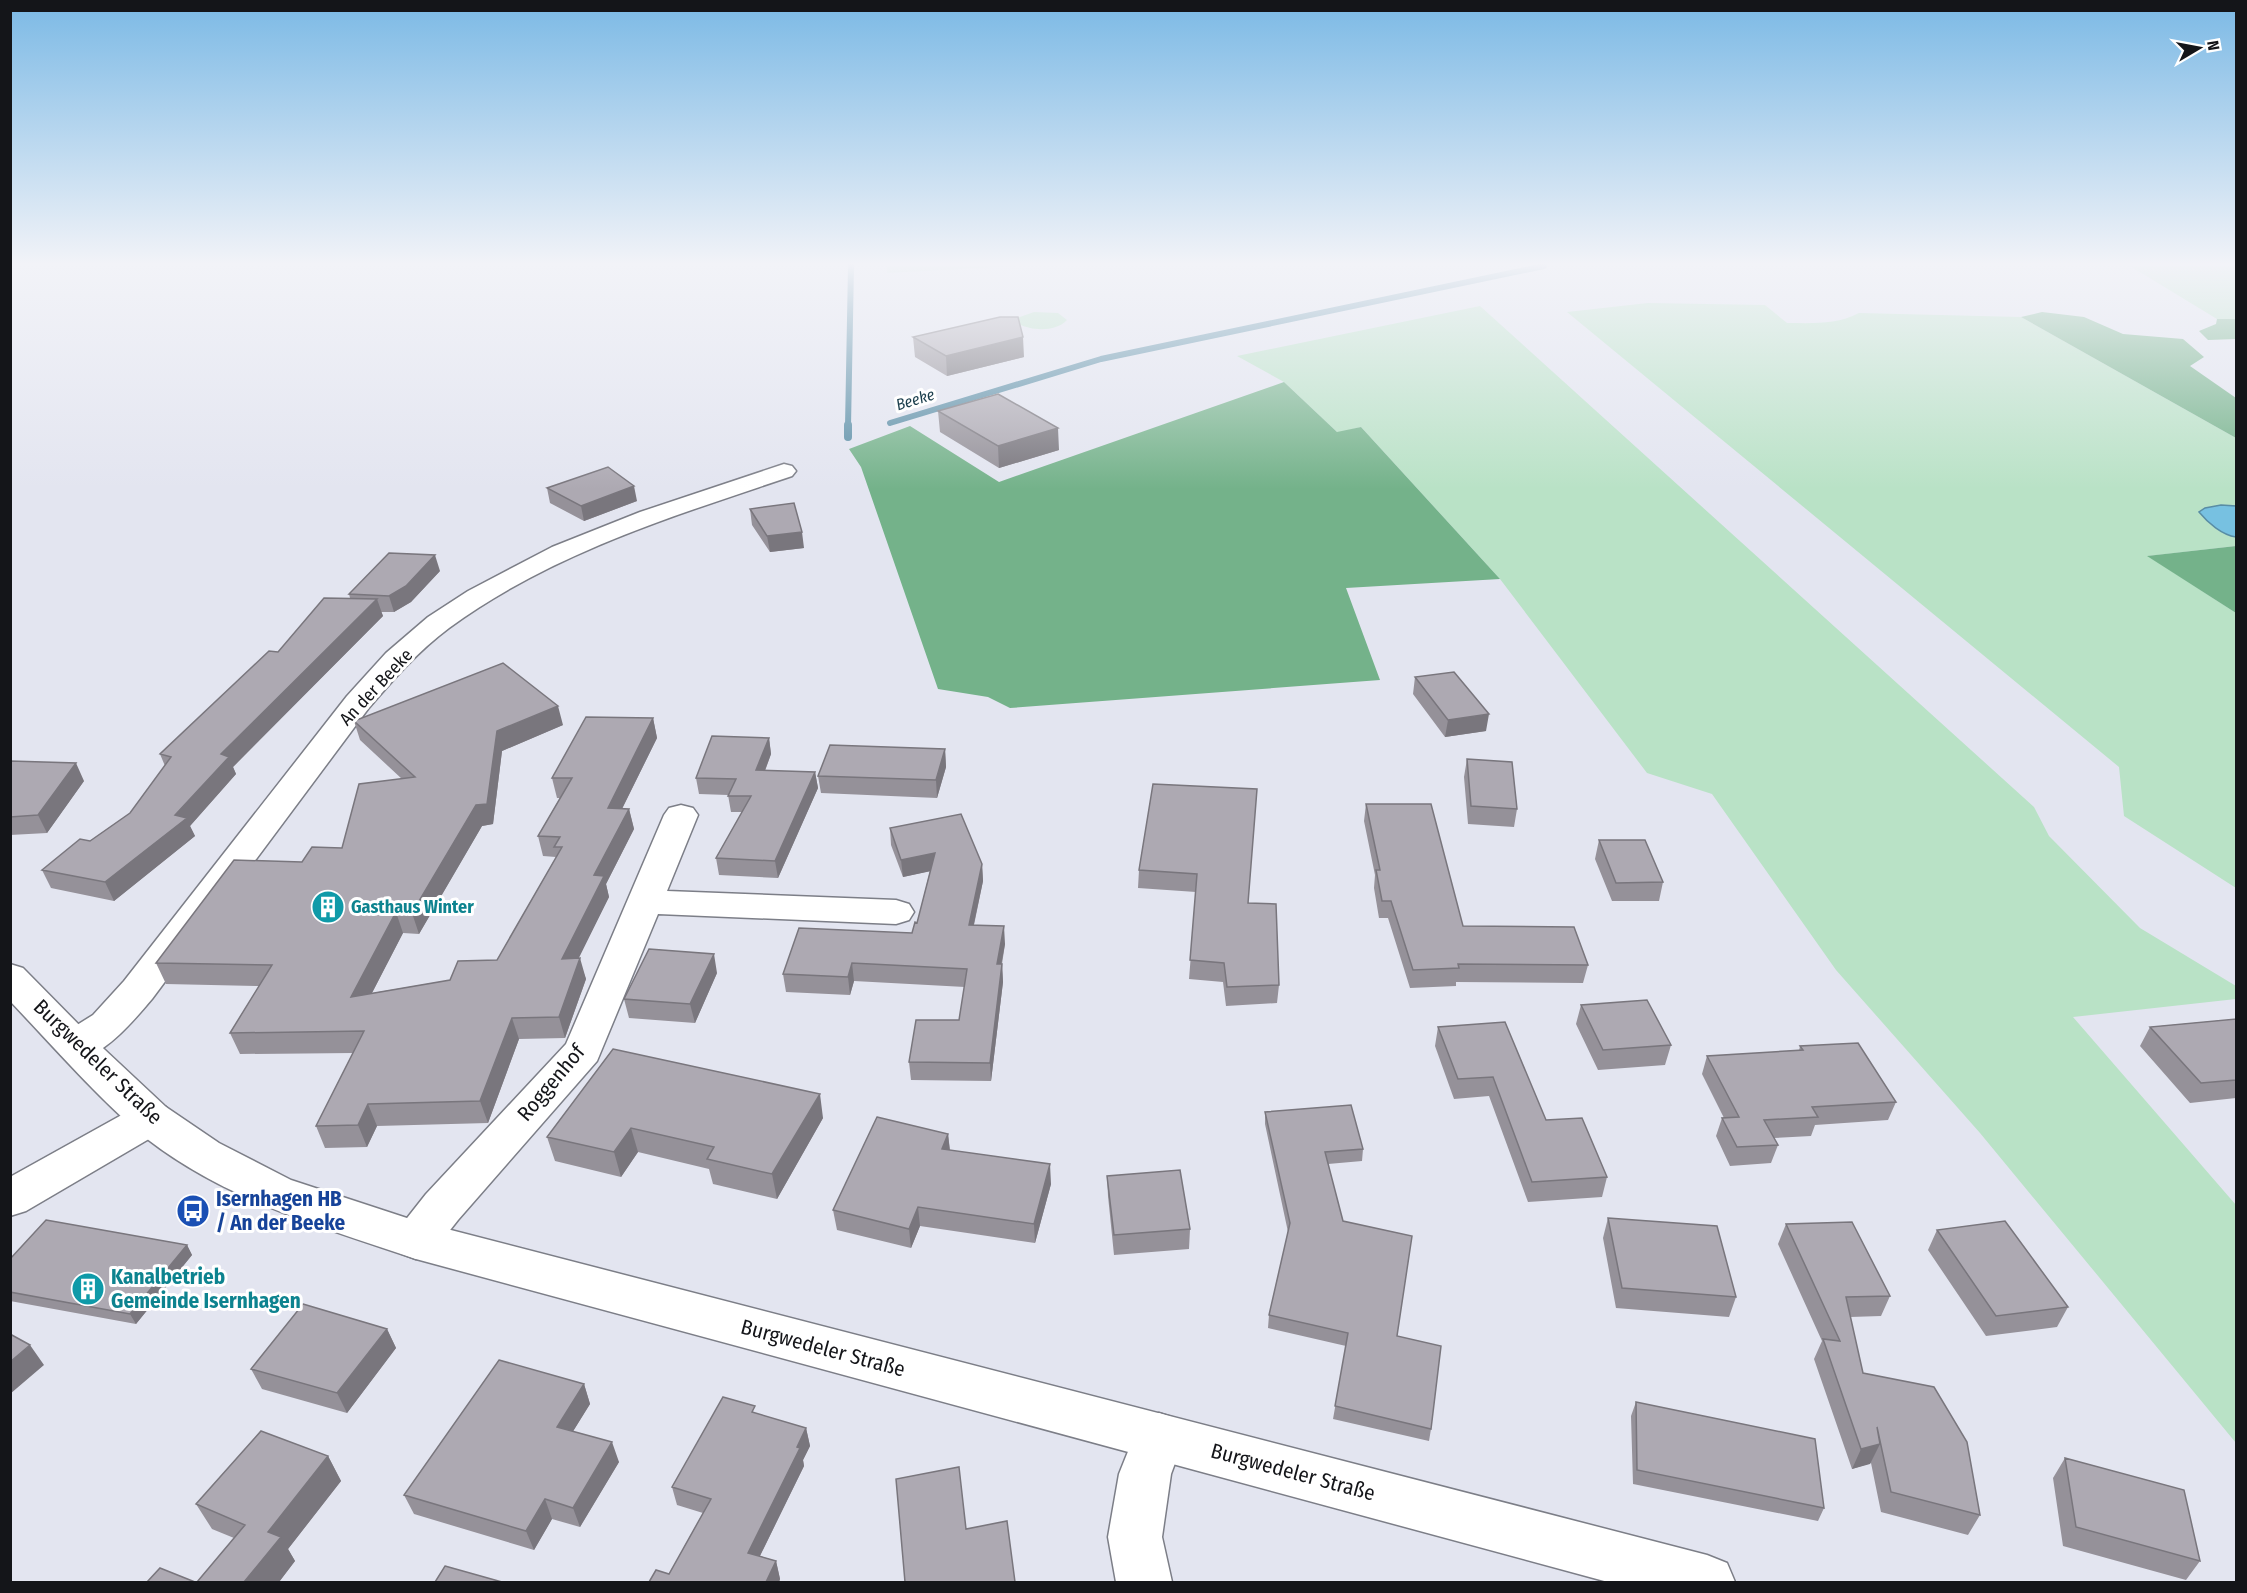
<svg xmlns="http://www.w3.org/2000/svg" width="2247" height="1593" font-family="'Fira Sans Condensed',sans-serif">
<rect width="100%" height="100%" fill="#e3e5f0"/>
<path fill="#b9e2c6" d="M887,266H1016L887,273Z
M2130,266H2236V319H2217Z
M1648,303L1765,305L1787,323C1812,323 1836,325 1859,313L2021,317L2236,438V546L2148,556L2236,613V888L2124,816L2119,767L1567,312Z
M1480,306L2034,807L2049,836L2140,928L2236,986V999L2073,1017L2236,1205V1443L1980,1133L1836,970L1712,794L1647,773L1500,579L1361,427L1338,433L1284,382L1237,356Z
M1034,312L1058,313L1067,320C1056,332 1032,331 1019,324L1017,318Z"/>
<path fill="#74b28a" d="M2042,312L2084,317L2123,334L2183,339L2204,357L2190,366L2236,398V438L2021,317Z
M2217,319H2236V339L2208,340L2199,331L2216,324Z
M1284,382L1337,432L1361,427L1500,579L1346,588L1380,680L1010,708L988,697L938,689L861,467L849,449L910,426L999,482Z
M2236,546V613L2147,556Z"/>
<path fill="#77c1e1" stroke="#598da5" stroke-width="1.5" d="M2221,505L2236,506V537C2222,535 2208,523 2199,512L2205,508Z"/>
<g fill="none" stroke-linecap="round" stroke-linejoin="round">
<path stroke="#598da5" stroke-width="6" d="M890,423L1101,359L1544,266
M848,426L851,266"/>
<path stroke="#598da5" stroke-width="8" d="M848,437V425"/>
<g stroke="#7c7e87" stroke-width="3">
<path id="minor" d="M784,464L792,466L796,471L792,476C674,516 551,553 449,628C418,651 393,680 368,709L152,999C136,1018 101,1060 75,1059C70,1059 65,1056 61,1055L55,1045L61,1035L93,1015L124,981L347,696L386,653L428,617L468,591L552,547L640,512Z
M681,805L693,808L698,815L667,891L896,900L909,904L914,912L909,920L896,924L658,914L597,1061L458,1220L432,1253L416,1259L400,1253L393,1240L400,1227L426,1194L566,1044L664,815L669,808Z
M151,1102L166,1107L172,1118L166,1129L26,1211L10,1216V1177L136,1107Z
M1159,1413L1177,1419L1185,1436L1171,1474L1162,1537L1172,1582H1116L1108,1537L1119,1474L1141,1419Z"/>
</g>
<g stroke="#7c7e87" stroke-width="3">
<path id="secondary" d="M10,964L23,968L89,1035L166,1107L219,1143L291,1180L416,1221L1707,1555L1727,1563L1735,1582H1608L416,1259C319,1226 215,1197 135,1129C91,1090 51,1044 10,1001Z"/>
</g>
<use href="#minor" fill="#fff" fill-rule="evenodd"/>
<use href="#secondary" fill="#fff" fill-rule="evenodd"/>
</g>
<path fill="#959199" d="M913,337L1024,357L947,376L915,357Z
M938,411L1059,450L999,468L940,432Z
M547,488L637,501L584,521L550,503Z
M750,509L804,548L770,552L752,525Z
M440,571L411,602L394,612H381L383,616L233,767L236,774L190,826L195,836L114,901L51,888L42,870L90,841L130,813L165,766L160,754L278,652L350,598L349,594Z
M1415,677L1486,731L1445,737L1413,694Z
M653,718L657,738L622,809H629L634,829L606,884L609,897L578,958L586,979L565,1038L519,1039L488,1123L377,1126L367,1147L325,1148L316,1126L353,1053L240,1054L230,1033L259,986L166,984L156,963L302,862L342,848L402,779L360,740L354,721L563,725L502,751L493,824L482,826L419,934L403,933L372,993L450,980L497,960L556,857L543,856L538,836L560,798H557L552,778Z
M769,738L771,754L765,771L815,772L818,788L778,878L719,875L716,858L742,812H731L728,795L699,794L696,778Z
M945,749L946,767L937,798L821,793L818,776Z
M1467,759L1517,809L1514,827L1468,824L1464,777Z
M10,761L84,781L47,833L10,835Z
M1153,784L1249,903L1279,985L1277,1003L1226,1006L1223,982L1189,979L1196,892L1138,888L1139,870Z
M1366,804L1463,926L1588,965L1583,983L1456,982V986L1410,988L1388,918H1379L1374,888L1375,875L1364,821Z
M890,828L982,864L983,881L974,925L1005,944L1002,964L1003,982L991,1081L911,1080L909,1062L959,1020L965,987L854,981L850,995L786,992L783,974L912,933L917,923L930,871L903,877L891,845Z
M1599,840L1663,882L1659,901H1612L1595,859Z
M717,973L695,1023L629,1018L624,999Z
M1581,1005L1671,1045L1665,1065L1598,1070L1576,1024Z
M2236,1019V1098L2190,1103L2140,1046L2150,1027Z
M1438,1027L1546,1120L1607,1177L1602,1197L1528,1202L1489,1096L1454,1099L1435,1046Z
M1800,1046L1896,1102L1888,1120L1815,1125L1811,1136L1774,1138L1778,1145L1771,1163L1730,1166L1716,1136L1722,1118H1724L1702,1074L1707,1056L1799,1051Z
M613,1049L823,1118L777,1199L713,1184L709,1169L638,1152L621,1177L555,1161L547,1137Z
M1265,1112L1363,1149L1362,1161L1328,1164L1343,1221L1397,1336L1431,1429L1429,1441L1333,1419L1346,1346L1268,1328L1269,1315L1288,1232L1265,1124Z
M948,1134L950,1150L1051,1184L1035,1243L920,1226L911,1248L837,1230L833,1210Z
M1107,1176L1190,1229L1189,1249L1114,1255L1108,1196Z
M1608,1218L1736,1297L1729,1317L1616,1308L1603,1238Z
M1786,1224L1890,1296L1881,1316L1850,1317L1863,1373L1980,1515L1968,1535L1881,1512L1871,1463L1852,1469L1814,1359L1822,1341L1778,1244Z
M1937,1230L2068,1307L2057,1327L1986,1336L1928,1250Z
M187,1245L192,1255L136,1324L10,1301V1259Z
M387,1329L396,1348L347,1413L262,1389L251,1369Z
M584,1384L590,1404L573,1431L619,1462L580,1527L552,1519L534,1550L414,1514L404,1495Z
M1636,1402L1824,1508L1818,1521L1633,1484L1631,1416Z
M756,1414L806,1428L810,1446L803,1460L804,1466L760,1556L776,1561L780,1579L779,1582H649L669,1574L703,1513L677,1505L672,1487Z
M328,1456L341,1481L288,1549L295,1561L279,1582H197L234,1538L212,1529L196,1504Z
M2065,1458L2200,1561L2186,1580L2063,1546L2053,1478Z"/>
<path fill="#79767d" d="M1023,337L1024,357L947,376L946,356Z
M1058,428L1059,450L999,468L998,446Z
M634,486L637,501L584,521L581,506Z
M802,532L804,548L770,552L767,536Z
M435,555L440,571L411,602L394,612L389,596Z
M377,599L383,616L233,767L236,774L190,826L195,836L114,901L105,882L175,815L221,754Z
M558,706L563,725L502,751L493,824L482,826L419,934L412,913L497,731Z
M1489,714L1486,731L1445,737L1448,720Z
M653,718L657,738L612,829L608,808Z
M769,738L771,754L759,786L756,770Z
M945,749L946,767L937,798L936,780Z
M76,763L84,781L47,833L38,815Z
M815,772L818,788L778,878L775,861Z
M629,809L634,829L606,884L609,897L568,980L562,959L594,875Z
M935,853L936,870L903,877L901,860Z
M982,864L983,881L970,942L969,925Z
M396,912L403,933L359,1018L351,997Z
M1004,926L1005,944L998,982L997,964Z
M714,954L717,973L695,1023L690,1004Z
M580,958L586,979L565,1038L559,1017Z
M852,963L854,981L850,995L848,977Z
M1002,964L1003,982L991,1081L990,1063Z
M512,1018L519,1039L488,1123L480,1101Z
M820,1094L823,1118L777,1199L772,1174Z
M368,1104L377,1126L367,1147L358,1125Z
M631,1128L638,1152L621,1177L614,1152Z
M948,1134L950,1153L942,1149Z
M1050,1164L1051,1184L1035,1243L1034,1224Z
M918,1207L920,1226L911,1248L909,1229Z
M187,1245L192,1255L136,1324L130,1314Z
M387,1329L396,1348L347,1413L337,1393Z
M30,1345L44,1365L10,1394V1362Z
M584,1384L590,1404L564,1446L557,1427Z
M806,1428L810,1446L803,1460L804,1466L753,1570L748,1553Z
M612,1442L619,1462L580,1527L573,1508Z
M1880,1444L1870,1464L1852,1469L1861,1449Z
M328,1456L341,1481L288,1549L295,1561L279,1582H244L268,1532Z
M545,1499L552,1519L534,1550L526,1531Z
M776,1561L780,1579L779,1582H766Z"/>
<path fill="#ada9b2" stroke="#79767d" stroke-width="1.5" d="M1000,317H1018L1023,337L946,356L913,337Z
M998,394L1058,428L998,446L938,411Z
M608,467L634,486L581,506L547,488Z
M794,503L802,532L767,536L750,509Z
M389,553L435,555L406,586L389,596L349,594Z
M324,598L377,599L221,754L229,757L175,815L187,818L105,882L42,870L80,839L90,841L130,813L171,757L160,754L269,651L278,652Z
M503,663L558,706L497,731L487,804L476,805L412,913L396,912L351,997L450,980L458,961L497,960L562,847H554L560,837L538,836L572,778H552L586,717L653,718L608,808L629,809L594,875L604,876L562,959L580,958L559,1017L512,1018L480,1101L368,1104L358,1125L316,1126L364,1031L230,1033L272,965L156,963L234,860L302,862L312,847L342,848L359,784L415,777L354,721Z
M1454,672L1489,714L1448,720L1415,677Z
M712,736L769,738L756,770L815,772L775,861L716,858L751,796H728L736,779L696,778Z
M830,745L945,749L936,780L818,776Z
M1467,759L1512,762L1517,809L1471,806Z
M10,761L76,763L38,815L10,817Z
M1153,784L1257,789L1248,903L1276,904L1279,985L1227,987L1224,963L1190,960L1197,874L1139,870Z
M1366,804H1431L1463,926L1574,927L1588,965L1458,964L1459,968L1413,970L1391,901H1382L1376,870H1380Z
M961,814L982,864L969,925L1004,926L997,964H1002L990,1063L909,1062L916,1020H959L967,969L852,963L848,977L783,974L799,928L912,933L915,922L917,923L935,853L901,860L890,828Z
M1599,840H1645L1663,882L1616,883Z
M649,949L714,954L690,1004L624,999Z
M1647,1000L1671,1045L1603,1050L1581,1005Z
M2236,1019V1080L2201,1083L2150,1027Z
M1505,1022L1546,1120L1582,1118L1607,1177L1532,1182L1493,1077L1458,1079L1438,1027Z
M1858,1043L1896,1102L1812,1107L1818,1117L1764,1120L1778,1145L1737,1147L1722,1118L1739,1117L1707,1056L1803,1050L1800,1046Z
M613,1049L820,1094L772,1174L707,1159L714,1147L631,1128L614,1152L547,1137Z
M1351,1105L1363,1149L1325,1152L1343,1221L1412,1236L1397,1336L1441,1346L1431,1429L1335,1406L1348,1333L1269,1315L1290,1223L1265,1112Z
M877,1117L948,1134L942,1149L1050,1164L1034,1224L918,1207L909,1229L833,1210Z
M1180,1170L1190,1229L1114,1235L1107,1176Z
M1608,1218L1717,1226L1736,1297L1622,1288Z
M46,1220L187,1245L130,1314L10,1292V1259Z
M2005,1221L2068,1307L1996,1316L1937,1230Z
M1852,1222L1890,1296L1846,1297L1863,1373L1934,1387L1967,1442L1980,1515L1891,1492L1877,1427L1880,1444L1861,1449L1823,1339L1840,1341L1786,1224Z
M303,1304L387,1329L337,1393L251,1369Z
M10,1334L30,1345L10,1362Z
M499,1360L584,1384L557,1427L612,1442L573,1508L545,1499L526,1531L404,1495Z
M723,1397L755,1406L752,1412L806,1428L797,1447L800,1448L748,1553L776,1561L766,1582H649L656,1570L669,1574L711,1499L672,1487Z
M1636,1402L1815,1439L1824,1508L1637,1470Z
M261,1431L328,1456L268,1532L281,1537L244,1582H197L245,1525L196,1504Z
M2065,1458L2184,1490L2200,1561L2076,1527Z
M959,1467L966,1529L1007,1521L1015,1582H905L896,1479Z
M445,1566L502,1582H435Z
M160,1568L195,1582H147Z"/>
<linearGradient id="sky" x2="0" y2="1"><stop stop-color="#7bb9e5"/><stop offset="0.54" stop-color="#f2f3f8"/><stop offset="1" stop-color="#f2f3f8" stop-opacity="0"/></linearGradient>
<rect width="2247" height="489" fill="url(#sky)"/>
<defs>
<g id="building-disc" transform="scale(1.725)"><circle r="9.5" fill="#0f9aa8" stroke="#fff"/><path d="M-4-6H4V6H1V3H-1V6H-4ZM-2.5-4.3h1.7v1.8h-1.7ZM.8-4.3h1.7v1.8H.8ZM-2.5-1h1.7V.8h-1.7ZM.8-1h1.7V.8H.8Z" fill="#fff"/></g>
<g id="bus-disc" transform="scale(1.725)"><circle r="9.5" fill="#1a4fb4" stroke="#fff"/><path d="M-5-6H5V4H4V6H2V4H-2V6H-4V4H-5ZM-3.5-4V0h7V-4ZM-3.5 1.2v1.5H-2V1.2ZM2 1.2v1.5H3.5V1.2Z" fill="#fff"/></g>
</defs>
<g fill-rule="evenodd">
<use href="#building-disc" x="328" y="907"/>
<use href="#bus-disc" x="193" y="1211"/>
<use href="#building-disc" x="88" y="1289"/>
</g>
<g text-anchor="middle" stroke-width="6" stroke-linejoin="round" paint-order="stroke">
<g font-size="16" font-style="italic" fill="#1b3e4c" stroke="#fff">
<text transform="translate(915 399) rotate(-17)" y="6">Beeke</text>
</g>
<g font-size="18" fill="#141519" stroke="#fff">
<text transform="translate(376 687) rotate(-47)" y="6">An der Beeke</text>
</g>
<g font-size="18" font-weight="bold" fill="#0d838f" stroke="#fff" text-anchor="start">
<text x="351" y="913">Gasthaus Winter</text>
</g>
<g font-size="21" fill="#141519" stroke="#fff">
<text transform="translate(98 1062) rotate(44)" y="7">Burgwedeler Straße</text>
<text transform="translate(551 1083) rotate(-50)" y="7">Roggenhof</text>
<text transform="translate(823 1348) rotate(15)" y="7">Burgwedeler Straße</text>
<text transform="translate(1293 1472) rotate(15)" y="7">Burgwedeler Straße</text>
</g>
<g font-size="21" font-weight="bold" fill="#164399" stroke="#fff" text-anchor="start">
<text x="216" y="1206">Isernhagen HB<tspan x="216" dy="24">/ An der Beeke</tspan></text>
</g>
<g font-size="21" font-weight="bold" fill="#0d838f" stroke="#fff" text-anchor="start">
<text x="111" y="1284">Kanalbetrieb<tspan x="111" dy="24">Gemeinde Isernhagen</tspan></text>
</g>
</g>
<rect width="2247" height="1593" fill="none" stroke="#141519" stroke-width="24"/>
<g transform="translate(2199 48) rotate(80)" stroke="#ffffff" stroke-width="4.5" paint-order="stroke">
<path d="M0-4.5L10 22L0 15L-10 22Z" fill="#141519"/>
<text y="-9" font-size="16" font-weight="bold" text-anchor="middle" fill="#141519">N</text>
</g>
</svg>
